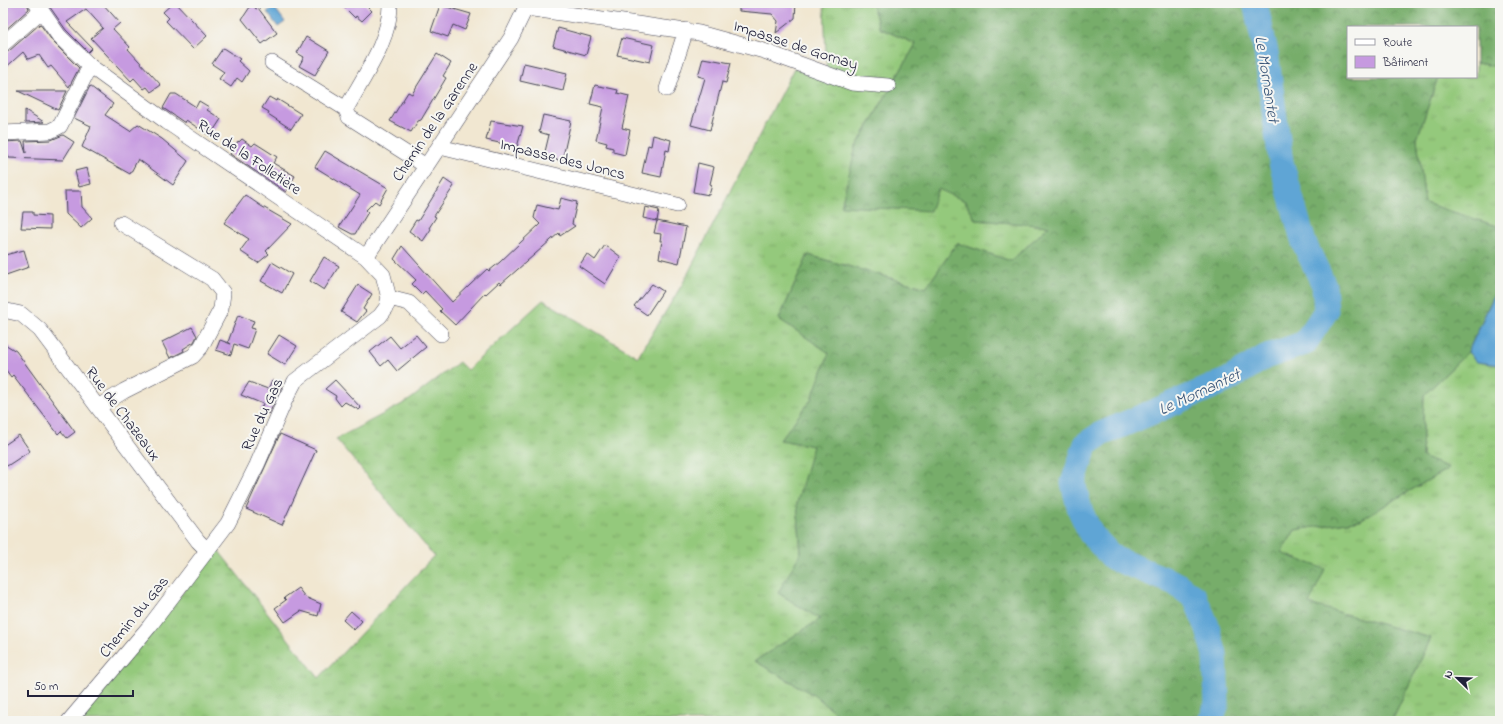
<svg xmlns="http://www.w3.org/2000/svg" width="1503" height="724" font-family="'Indie Flower',sans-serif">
<defs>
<pattern id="grass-tufts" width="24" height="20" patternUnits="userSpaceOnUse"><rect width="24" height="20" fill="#94c97b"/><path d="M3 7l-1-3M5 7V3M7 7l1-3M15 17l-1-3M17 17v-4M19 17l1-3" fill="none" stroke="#7fac6b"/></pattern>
<pattern id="forest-crowns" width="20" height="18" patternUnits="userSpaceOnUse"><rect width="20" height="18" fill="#77ad6b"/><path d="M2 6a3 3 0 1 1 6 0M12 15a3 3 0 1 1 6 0" fill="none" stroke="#618c59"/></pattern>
</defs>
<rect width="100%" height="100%" fill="#f6f6f2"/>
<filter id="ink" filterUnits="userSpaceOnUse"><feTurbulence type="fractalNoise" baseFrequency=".025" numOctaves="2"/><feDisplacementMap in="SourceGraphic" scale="8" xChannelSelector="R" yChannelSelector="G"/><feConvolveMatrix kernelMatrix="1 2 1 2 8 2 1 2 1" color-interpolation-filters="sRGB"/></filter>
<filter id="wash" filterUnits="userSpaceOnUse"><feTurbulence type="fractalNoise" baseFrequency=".012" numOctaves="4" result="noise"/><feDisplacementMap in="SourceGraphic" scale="16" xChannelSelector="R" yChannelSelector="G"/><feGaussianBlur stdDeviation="0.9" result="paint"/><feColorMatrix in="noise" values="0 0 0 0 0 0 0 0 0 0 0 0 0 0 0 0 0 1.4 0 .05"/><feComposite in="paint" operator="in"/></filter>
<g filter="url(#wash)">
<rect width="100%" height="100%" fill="#f1e7d1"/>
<path fill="url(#grass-tufts)" stroke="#5b765b" d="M824,3H872L879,28L916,44L856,147L965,201L976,220L1049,226L1011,261L957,243L926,288L808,255L779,319L830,353L811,400L780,440L814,446L797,503L801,552L779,593L821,619L755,661L817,697L845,721H75L218,550L319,678L434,556L336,439L408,401L459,362L467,370L543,300L638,357L683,283L794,68L827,81Z
M1476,63L1500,67V227L1425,203L1417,139L1438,77H1476Z
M1468,352L1477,362L1500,365V721H1392L1431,638L1308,604L1281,553L1295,530L1360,520L1449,468L1422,458L1424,395Z"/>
<path fill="url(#forest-crowns)" stroke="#4c6853" d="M872,3H1500V67L1476,63V27H1348V77H1438L1417,139L1425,203L1500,227V282L1468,352L1424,395L1422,457L1449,468L1360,520L1295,530L1281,553L1325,569L1309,604L1431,638L1392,721H845L817,697L755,661L820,619L778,593L801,552L797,503L813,446L780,440L811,400L829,353L779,319L808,255L926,288L957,243L1011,261L1049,226L976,220L965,201L938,189L930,211L841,206L856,147L916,44L879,28Z"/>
<path fill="#5fa5d5" stroke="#406488" d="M274,7L285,22L278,27L267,12Z
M1500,282V365L1477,362L1468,352Z"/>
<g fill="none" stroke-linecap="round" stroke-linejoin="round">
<path stroke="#5fa5d5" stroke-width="25" d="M1211,721L1217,704L1215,655L1207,626L1195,598L1175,583L1113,558L1091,534L1080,510L1073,483L1086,444L1101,434L1228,380L1265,357L1305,343L1326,311L1324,285L1304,243L1281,162L1266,52L1255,3"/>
</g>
<g id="blocks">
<path fill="#c69ae0" d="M3,3H27L29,9L3,32Z
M47,3H102L120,23L113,29L130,47L128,49L161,85L151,92L147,87L144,89L134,78L131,81L91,38L103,28L86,9L67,22L92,48L88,52L66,30Z
M173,3H176L207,36L193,49L166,21L169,18L163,12Z
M340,3H367L366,5L372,11L362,21L356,16L355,18Z
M739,3H796L795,18L776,33L778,21L772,14L739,11Z
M252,4L256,9L258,8L277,33L262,44L242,19Z
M440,5L471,14L465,30L453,25L448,37L431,31Z
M40,24L53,42L79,68L69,87L51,66L48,68L39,55L28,59L23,52L3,70V53L9,51Z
M558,28L591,37L586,55L553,46Z
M306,37L329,51L315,75L299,66L304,57L297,53Z
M622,38L654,45L650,62L617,55Z
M223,48L240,59L238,61L249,71L242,82L237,78L231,87L219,79L224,72L212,64Z
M437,54L451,63L443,76L446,78L421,120L418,121L411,132L390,121L408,92L412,94Z
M703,58L731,63L726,83L722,82L710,130L691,125L705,78L698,76Z
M524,63L567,73L563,91L520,81Z
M595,85L618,90L617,93L629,96L622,128L630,130L625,155L613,152V148L606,146L607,143L596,140L603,107L590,104Z
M90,86L113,104L105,115L130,131L138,124L162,139L188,161L173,185L138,159L130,174L82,147L91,126L74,118Z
M18,91H67L58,110Z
M171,94H176L196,107L199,101L209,107L207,110L221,119L210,136L186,120L185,123L163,108Z
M269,97L276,101L277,99L301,114L291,129L268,114L269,112L262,108Z
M25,110L44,122L25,123Z
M543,115L571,121L562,161L544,156L549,135L539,132Z
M491,121L523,126L517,147L486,140Z
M63,135L74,142L63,160L9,158L6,152L4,142L22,141L26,153L25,141L51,140Z
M653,135L671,140L669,151L666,150L661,177L642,173L648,145L651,146Z
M242,139L252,146L255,143L277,157L273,163L295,176L286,192L230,154L238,141L239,142Z
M325,151L388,188L379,204L375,201L366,210L368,212L355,234H352L339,227L360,195L315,167Z
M698,163L714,167L710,184L712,185L709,195L693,192Z
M87,168L91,184L79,187L75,171Z
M444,179L454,186L434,216L436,217L429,228L431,229L423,241L409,231L416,220L418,221Z
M65,191H81L82,207L92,218L81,228L66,214Z
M245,195L261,206L292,224L266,251L269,254L258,263L240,251L249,239L224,223Z
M561,198L577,202L572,224L575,226L560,236L559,233L501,284L499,282L486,294L485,293L455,325L440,311L442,309L425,291L422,294L412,284L416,280L394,259L402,246L452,302L487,269L489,271L500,262L540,224L534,218L537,205L558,210Z
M645,207L659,210L657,221L643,218Z
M23,212H33V215L50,216V229L21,228Z
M657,221L686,227L679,263L659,258L662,241H660L661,234L654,233Z
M605,245L621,257L605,284L579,266L587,254L595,260Z
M24,250L29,267L3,276V258L5,257V255Z
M324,257L339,266L324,290L310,281Z
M272,262L292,274L282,293L261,281Z
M652,284L663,291L647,315L634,306Z
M358,285L372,294L363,309L366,311L357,322L341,312Z
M238,315L254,321L251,328L255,329L248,349L234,344L231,355L216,350L220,340L231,344L228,342Z
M192,327L197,336L194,342L183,349L184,351L170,358L162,342Z
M279,335L297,346L285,365L267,354Z
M416,335L426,347L397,371L388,360L381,366L370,352L390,336L400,348Z
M3,343L16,351L75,432L67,438L61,431L58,434L13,375L11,377L3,366Z
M272,380L282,386L269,414L260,410L263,404L241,395L249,382L268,389Z
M335,380L361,408L359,410L345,402L341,406L335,398L336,396L325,389Z
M280,434L316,450L282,525L246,509Z
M19,435L30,451L7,466L3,461V446Z
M298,588L305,597L321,604L318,616L301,611L285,622L275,608L286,600L284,598Z
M351,611L362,621L354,630L343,620Z"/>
</g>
</g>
<g filter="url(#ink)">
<use href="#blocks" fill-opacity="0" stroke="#414052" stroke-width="1"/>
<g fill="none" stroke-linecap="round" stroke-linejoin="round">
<g stroke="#414052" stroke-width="16">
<path id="street" d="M36,3L59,36L90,66L167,122L366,257L383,275L389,298L409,303L441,334
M390,3C391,40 363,77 346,109L349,117L426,166
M526,8L699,33L764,51L852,83L888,86
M3,44L41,11
M272,63L346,109
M667,89L686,30
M3,133L50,131L60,126L90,66
M440,147L677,205
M366,257L511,38L528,3
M3,310L21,314L40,330L198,541L207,550
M98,407L124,391L193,356L201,347L221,309L223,293L212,279L121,223
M69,721L149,627L228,523L257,465L285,400L295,381L380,316L386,308L389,298"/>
</g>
<use href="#street" stroke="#fff" stroke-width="15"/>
</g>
</g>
<g text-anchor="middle" stroke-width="4" stroke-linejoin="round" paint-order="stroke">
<g font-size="16" fill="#22223b" stroke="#f6f6f2">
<text transform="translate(796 44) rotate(18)" y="6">Impasse de Gornay</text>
<text transform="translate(434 121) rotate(-56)" y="6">Chemin de la Garenne</text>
<text transform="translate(250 156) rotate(34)" y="6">Rue de la Folletière</text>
<text transform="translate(563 158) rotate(14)" y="6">Impasse des Joncs</text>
<text transform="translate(124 413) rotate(53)" y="6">Rue de Chazeaux</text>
<text transform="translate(261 414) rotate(-65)" y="6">Rue du Gas</text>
<text transform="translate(133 616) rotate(-51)" y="6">Chemin du Gas</text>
</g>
<g font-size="17" font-style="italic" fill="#3a5679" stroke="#f6f6f2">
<text transform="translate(1268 79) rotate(81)" y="6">Le Mornantet</text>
<text transform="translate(1199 391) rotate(-25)" y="6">Le Mornantet</text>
</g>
</g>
<rect width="1503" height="724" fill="none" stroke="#f6f6f2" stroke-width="16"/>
<rect x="1347" y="26" width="130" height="52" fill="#f6f6f2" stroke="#a1a1a9"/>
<rect x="1355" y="39" width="20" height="6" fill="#ffffff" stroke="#a1a1a9"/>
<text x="1383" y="46" font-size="12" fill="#22223b">Route</text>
<rect x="1355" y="56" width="20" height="12" fill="#c69ae0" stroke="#a1a1a9"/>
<text x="1383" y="66" font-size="12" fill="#22223b">Bâtiment</text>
<g transform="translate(1457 678) rotate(293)" stroke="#f6f6f2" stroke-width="3" paint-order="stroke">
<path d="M0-3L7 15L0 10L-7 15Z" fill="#22223b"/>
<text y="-6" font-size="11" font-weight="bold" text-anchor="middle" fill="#22223b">N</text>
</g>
<path d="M28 690v6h105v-6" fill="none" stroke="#22223b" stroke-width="2"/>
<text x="34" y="690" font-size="12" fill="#22223b" stroke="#f6f6f2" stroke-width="3" paint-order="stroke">50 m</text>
</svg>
